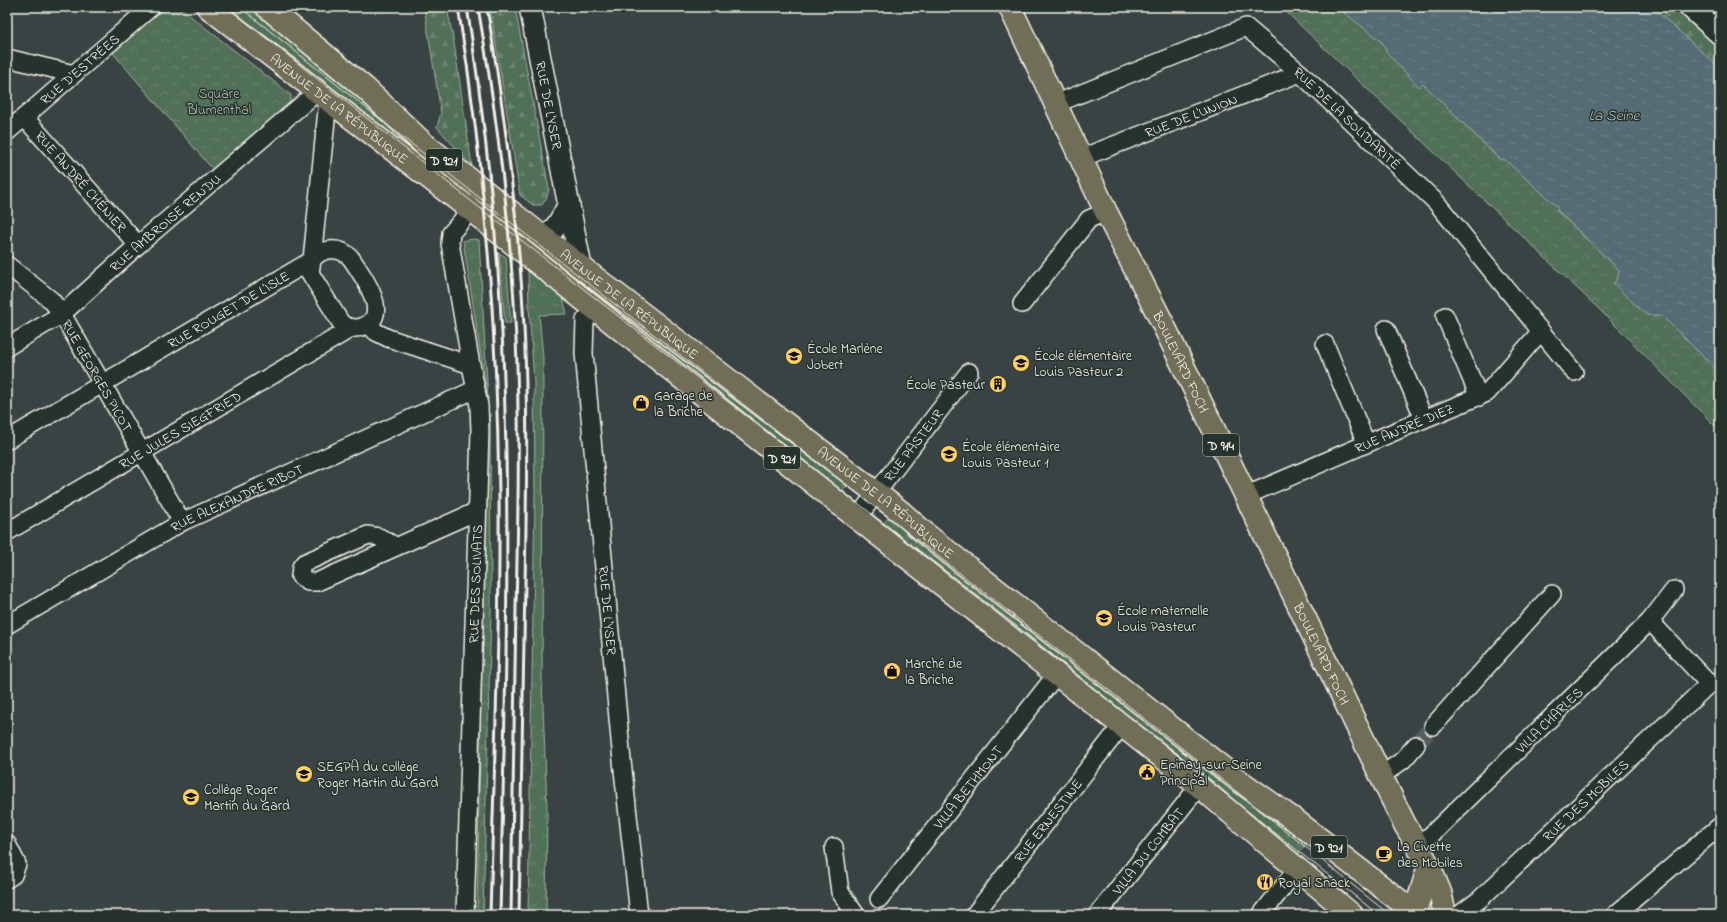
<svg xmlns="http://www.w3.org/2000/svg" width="1727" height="922" font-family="'Indie Flower',sans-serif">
<defs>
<pattern id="grass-tufts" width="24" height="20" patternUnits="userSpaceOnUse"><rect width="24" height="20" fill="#516f58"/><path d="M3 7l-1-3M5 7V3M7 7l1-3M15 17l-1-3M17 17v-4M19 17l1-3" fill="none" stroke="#6b8470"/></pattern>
<pattern id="forest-firs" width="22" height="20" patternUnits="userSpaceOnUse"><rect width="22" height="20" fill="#516f58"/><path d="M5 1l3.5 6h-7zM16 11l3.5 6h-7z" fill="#6b8470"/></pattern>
<pattern id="park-crowns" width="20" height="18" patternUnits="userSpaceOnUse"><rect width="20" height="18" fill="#516f58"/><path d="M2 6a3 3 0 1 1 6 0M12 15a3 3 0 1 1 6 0" fill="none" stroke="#6b8470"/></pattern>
<pattern id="water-ripples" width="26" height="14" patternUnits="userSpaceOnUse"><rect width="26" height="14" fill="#556c74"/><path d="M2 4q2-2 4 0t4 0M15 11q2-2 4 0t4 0" fill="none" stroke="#6e8188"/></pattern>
</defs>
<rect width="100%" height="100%" fill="#3a4343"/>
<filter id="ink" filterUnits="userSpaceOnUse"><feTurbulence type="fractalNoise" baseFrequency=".025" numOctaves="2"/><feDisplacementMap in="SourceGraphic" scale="8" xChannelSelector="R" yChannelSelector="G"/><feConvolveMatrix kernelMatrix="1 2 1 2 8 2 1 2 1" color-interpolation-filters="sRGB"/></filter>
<g filter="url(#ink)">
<path fill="url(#grass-tufts)" stroke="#a2b0a0" d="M219,7H256L341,74L462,179L453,190Z
M474,239L479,240L488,400L463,241Z
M499,253L506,257L511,323H505Z
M528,271L563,298L567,314L539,315L543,357L542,679L547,808L546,915H528L535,494L534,383L529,307Z
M599,287L851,481L838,497L590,298Z
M490,414L491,611L483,915H477L483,578Z
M892,513L1310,838L1298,855L879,529Z"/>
<path fill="url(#forest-firs)" stroke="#a2b0a0" d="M424,7H447L454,43L472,166L437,127L441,113Z
M490,7H515L549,189L547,197L542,205H533L520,195Z
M1652,7H1680L1720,43V68Z"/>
<path fill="url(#park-crowns)" stroke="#a2b0a0" d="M168,7H179L291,95L290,106L214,171L113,53L164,8Z
M1281,7H1337L1382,42L1387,53L1419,86L1423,84L1500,160L1504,159L1558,207L1557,211L1620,271L1614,284L1646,315H1661L1720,373V431L1601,311Z"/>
<path fill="url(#water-ripples)" stroke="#95a1a2" d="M1337,7H1652L1720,68V373L1661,315H1646L1614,284L1620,271L1557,210L1558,207L1504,159L1501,160L1423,84L1419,87L1387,53L1382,42Z"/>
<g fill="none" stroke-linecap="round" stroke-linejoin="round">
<path stroke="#565d5c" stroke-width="17" stroke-dasharray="17 8" stroke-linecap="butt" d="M1416,745L1433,726"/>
<g stroke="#f4f1e8" stroke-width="20">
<g id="minor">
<path d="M7,58L74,74"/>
<path id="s1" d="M1055,104L1246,27L1300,73L1436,202L1574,372"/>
<path id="s2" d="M24,117L138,245"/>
<path id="s3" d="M7,132L151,7"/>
<path id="s4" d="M1081,158L1300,73"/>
<path d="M471,210L451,233L450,243L471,365"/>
<path id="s5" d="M7,265L51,300L62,314L182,522"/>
<path d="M1022,304L1089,219L1106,212"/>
<path id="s6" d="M596,309L585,320L584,353L622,761L639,915"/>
<path d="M1445,316L1479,397"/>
<path d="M368,324L376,332L388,338L471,365L479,406L480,431L465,915"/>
<path d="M1386,329L1424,419"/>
<path d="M1325,344L1366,443"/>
<path id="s7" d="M7,347L62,314L138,245L318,91"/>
<path id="s8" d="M7,440L312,260C321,248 339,246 350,257C354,262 358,269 362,275C370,288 387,317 364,326C356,330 347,327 341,323L310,273L312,260L328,100"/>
<path id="s9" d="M1245,496L1424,419L1487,393L1541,331"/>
<path id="s10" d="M857,518L969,372"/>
<path id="s11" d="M7,532L352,328"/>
<path d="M395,546L379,537L368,535L304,563L301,567L300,576L308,582H317L477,511"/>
<path d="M1650,621L1709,684"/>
<path id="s12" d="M7,625L182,522L476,389"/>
<path d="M1433,726L1552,594"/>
<path d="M1381,776L1403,760L1416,745"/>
<path id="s13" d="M1417,843L1430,836L1650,621L1674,590"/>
<path d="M7,844L17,864L13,875L7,879"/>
<path d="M834,847L840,892L856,915"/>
<path id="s14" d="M879,899L1056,675"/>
<path id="s15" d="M974,915L1122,725"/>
<path id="s16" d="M1097,915L1199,786"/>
<path d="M1261,915L1298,868"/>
<path id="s17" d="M1459,915L1479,900L1709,684L1715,683L1720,684"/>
<path d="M1615,915L1720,826"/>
</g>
</g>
<g stroke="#f4f1e8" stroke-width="24">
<g id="tertiary">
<path id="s18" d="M530,7L581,267"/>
<path d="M1690,7L1720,34"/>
<path d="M544,238C557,229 562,217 569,204"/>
</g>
</g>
<g stroke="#f4f1e8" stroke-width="25">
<g id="primary">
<path id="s19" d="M208,7L471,210L857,518L1199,786L1352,915"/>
<path id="s20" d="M267,7L366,89L423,143L581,267L901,512L928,536L1238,780L1296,821L1418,915"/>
<path id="s21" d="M1010,7L1106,212L1162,322L1381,776L1404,823L1429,866L1440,892L1445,915"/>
<path d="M1414,915L1429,866"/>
</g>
</g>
<use href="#minor" stroke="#26332d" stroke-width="17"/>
<use href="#tertiary" stroke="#26332d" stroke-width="21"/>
<use href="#primary" stroke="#716e59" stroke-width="22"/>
<path stroke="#f4f1e8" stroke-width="1" d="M227,7L471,201L864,508L1024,632L1217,787L1379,915
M240,7C620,314 1011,607 1390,915"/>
<path stroke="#f4f1e8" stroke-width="3" d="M458,7C485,168 497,331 499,494C500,634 494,775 490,915
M467,7C488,141 502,276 505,412C510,580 504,747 500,915
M478,7C497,117 511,227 516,339C520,428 518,519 516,608C515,711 513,813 511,915
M487,7C501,93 513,179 520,266C529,372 527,479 525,586C523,695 521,805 519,915"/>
</g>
</g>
<defs>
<g id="school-disc" transform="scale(0.9)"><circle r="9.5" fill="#ffd166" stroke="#26332d"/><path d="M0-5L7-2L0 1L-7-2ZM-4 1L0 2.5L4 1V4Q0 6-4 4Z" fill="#111"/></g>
<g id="building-disc" transform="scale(0.9)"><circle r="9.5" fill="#ffd166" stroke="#26332d"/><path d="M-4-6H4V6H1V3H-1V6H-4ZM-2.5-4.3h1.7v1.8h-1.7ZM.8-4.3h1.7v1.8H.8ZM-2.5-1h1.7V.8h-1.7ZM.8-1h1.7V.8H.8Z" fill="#111"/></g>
<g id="shop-disc" transform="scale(0.9)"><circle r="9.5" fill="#ffd166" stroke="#26332d"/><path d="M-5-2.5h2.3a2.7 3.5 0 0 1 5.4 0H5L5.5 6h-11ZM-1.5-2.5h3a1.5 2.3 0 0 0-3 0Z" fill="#111"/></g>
<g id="civic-disc" transform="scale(0.9)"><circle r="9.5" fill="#ffd166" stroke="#26332d"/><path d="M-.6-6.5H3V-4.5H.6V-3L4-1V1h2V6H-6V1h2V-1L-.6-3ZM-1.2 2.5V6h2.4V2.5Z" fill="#111"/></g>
<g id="cafe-disc" transform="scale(0.9)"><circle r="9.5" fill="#ffd166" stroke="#26332d"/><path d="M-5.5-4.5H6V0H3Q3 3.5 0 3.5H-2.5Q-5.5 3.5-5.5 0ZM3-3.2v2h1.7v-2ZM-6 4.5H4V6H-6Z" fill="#111"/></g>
<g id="restaurant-disc" transform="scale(0.9)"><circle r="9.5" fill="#ffd166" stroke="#26332d"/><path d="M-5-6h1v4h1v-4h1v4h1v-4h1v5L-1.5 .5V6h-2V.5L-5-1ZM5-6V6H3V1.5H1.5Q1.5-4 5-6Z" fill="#111"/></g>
</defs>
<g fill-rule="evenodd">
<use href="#school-disc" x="794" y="356"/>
<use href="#school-disc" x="1021" y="363"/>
<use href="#building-disc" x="998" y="384"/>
<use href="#shop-disc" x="641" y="403"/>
<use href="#school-disc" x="949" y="454"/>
<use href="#school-disc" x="1104" y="618"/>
<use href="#shop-disc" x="892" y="671"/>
<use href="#civic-disc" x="1147" y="772"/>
<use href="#school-disc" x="304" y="774"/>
<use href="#school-disc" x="191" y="797"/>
<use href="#cafe-disc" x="1384" y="854"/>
<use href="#restaurant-disc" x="1265" y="882"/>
</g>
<g text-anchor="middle" stroke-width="3" stroke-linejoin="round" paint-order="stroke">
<g fill="#26332d" stroke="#b6b8b0" stroke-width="1">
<rect x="426" y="149" width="36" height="22" rx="3"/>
<rect x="1203" y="434" width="36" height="22" rx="3"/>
<rect x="764" y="447" width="36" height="22" rx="3"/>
<rect x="1311" y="836" width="36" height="22" rx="3"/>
</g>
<g font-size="13" font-weight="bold" fill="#f4f1e8">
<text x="444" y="165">D 921</text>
<text x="1221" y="450">D 914</text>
<text x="782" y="463">D 921</text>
<text x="1329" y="852">D 921</text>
</g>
<g font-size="14" fill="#f4f1e8" stroke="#26332d">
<text dy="5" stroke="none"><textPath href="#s3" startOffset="96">RUE D'ESTRÉES</textPath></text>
<text dy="5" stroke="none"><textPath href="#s18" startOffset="100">RUE DE L'YSER</textPath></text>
<text dy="5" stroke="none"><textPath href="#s19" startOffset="166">AVENUE DE LA RÉPUBLIQUE</textPath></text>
<text dy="5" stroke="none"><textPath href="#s4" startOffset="118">RUE DE L'UNION</textPath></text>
<text dy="5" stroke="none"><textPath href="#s1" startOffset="342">RUE DE LA SOLIDARITÉ</textPath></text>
<text dy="5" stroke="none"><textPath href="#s2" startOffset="86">RUE ANDRÉ CHÉNIER</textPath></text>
<text dy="5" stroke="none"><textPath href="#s7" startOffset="202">RUE AMBROISE RENDU</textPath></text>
<text dy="5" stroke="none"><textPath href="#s20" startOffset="469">AVENUE DE LA RÉPUBLIQUE</textPath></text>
<text dy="5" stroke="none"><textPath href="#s8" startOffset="257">RUE ROUGET DE L'ISLE</textPath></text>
<text dy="5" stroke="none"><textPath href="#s21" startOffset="394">BOULEVARD FOCH</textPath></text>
<text dy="5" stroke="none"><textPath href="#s5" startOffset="145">RUE GEORGES PICOT</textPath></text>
<text dy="5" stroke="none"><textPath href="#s9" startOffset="173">RUE ANDRÉ DIEZ</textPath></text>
<text dy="5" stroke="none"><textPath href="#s11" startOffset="201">RUE JULES SIEGFRIED</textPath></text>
<text dy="5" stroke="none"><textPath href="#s10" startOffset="92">RUE PASTEUR</textPath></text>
<text dy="5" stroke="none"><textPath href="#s12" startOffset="263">RUE ALEXANDRE RIBOT</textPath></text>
<text dy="5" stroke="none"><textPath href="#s20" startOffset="793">AVENUE DE LA RÉPUBLIQUE</textPath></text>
<text transform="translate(475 584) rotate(-88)" y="5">RUE DES SOLIVATS</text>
<text dy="5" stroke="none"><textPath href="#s6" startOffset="307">RUE DE L'YSER</textPath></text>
<text dy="5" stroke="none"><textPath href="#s21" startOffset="718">BOULEVARD FOCH</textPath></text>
<text dy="5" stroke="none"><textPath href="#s13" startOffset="181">VILLA CHARLES</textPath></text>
<text dy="5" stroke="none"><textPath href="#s14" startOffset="143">VILLA BETHMONT</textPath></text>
<text dy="5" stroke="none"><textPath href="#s17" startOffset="171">RUE DES MOBILES</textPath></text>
<text dy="5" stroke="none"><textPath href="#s15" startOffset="120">RUE ERNESTINE</textPath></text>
<text dy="5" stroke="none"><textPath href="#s16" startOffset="82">VILLA DU COMBAT</textPath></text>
</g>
<g font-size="14" fill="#b3bdae" stroke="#26332d">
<text x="219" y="98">Square<tspan x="219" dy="16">Blumenthal</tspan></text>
</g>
<g font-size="14" fill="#f4f1e8" stroke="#26332d" text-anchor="start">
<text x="807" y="353">École Marlène<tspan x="807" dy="16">Jobert</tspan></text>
<text x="1034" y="360">École élémentaire<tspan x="1034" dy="16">Louis Pasteur 2</tspan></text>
<text x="985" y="389" text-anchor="end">École Pasteur</text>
<text x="654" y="400">Garage de<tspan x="654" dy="16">la Briche</tspan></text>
<text x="962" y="451">École élémentaire<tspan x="962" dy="16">Louis Pasteur 1</tspan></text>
<text x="1117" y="615">École maternelle<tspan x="1117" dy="16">Louis Pasteur</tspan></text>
<text x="905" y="668">Marché de<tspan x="905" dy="16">la Briche</tspan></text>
<text x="1160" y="769">Epinay-sur-Seine<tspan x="1160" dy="16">Principal</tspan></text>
<text x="317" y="771">SEGPA du collège<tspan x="317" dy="16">Roger Martin du Gard</tspan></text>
<text x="204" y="794">Collège Roger<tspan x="204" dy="16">Martin du Gard</tspan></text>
<text x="1397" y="851">La Civette<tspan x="1397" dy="16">des Mobiles</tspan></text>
<text x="1278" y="887">Royal Snack</text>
</g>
<g font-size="15" font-style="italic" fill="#b4bcba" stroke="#26332d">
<text x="1614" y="120">La Seine</text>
</g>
</g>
<rect width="1727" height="922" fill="none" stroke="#26332d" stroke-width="24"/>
<rect x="12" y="12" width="1703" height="898" fill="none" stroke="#f4f1e8" stroke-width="1.5" filter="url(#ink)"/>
</svg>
